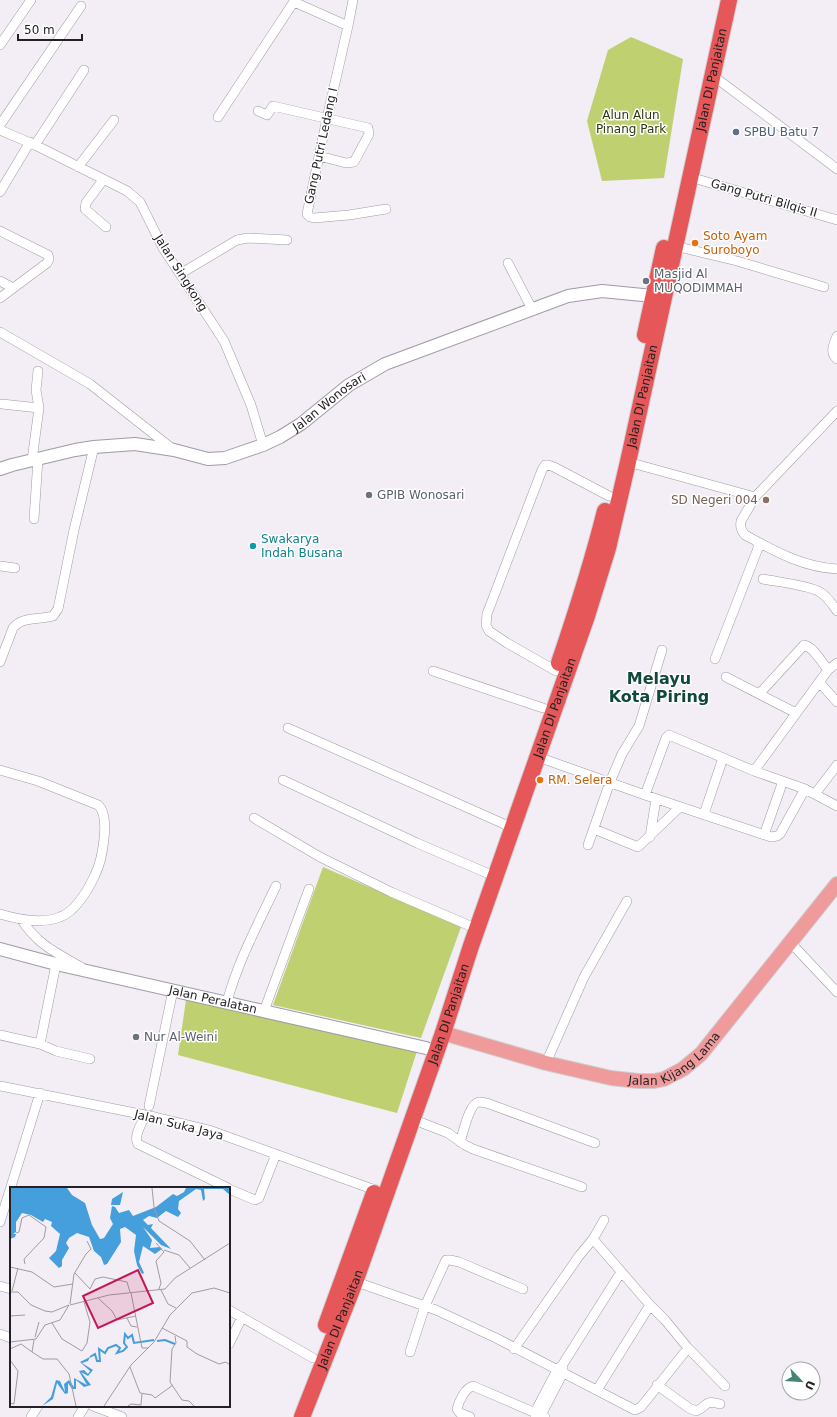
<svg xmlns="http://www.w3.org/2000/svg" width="837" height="1417" font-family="'DejaVu Sans',sans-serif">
<rect width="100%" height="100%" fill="#f3edf5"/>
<path fill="#bed070" d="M631,37L683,59L664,178L602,181L587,121L608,50Z
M323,867L461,927L421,1038L273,1005Z
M186,1000L417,1051L397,1113L178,1055Z"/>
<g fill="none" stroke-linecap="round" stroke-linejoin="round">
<g stroke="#a09ba3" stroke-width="10">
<path id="street" d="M353,0L348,26L327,118L307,214L310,217L314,218L349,215L386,209
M294,2L348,26
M0,45L31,0
M712,75L837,169
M258,111L267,115L273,106L368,128L369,134L354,162L346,163L319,156
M218,117L295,0
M0,125L81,6
M0,130L35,145L127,191L140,202L163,248L224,341L251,405L263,445
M35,145L84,70
M78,167L114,120
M690,177L837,220
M103,180L86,203L85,209L106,227
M0,192L30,142
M0,231L48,255L49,259L47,263L0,298
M675,246L737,261L824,287
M508,263L532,309
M180,274L237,240L248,238L287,240
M0,281L13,288
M0,332L90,384L174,450
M837,336C834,344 829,352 837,359
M2,404L39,408
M837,411L755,497L741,521C740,527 741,530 745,535C775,551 802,567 837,569
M32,460L39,408L36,390L38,371
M628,462L755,497
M34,519L38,459
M0,566L15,568
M763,579C778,582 808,585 820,592C827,596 832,604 837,611
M715,659L760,543
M0,662L13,628C22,616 40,620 53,616L58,609L74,530L94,447
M433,671L543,708
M556,671L507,643L489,631L486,625L487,614L542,470L545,465H548L554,467L609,496
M726,677L796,713
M819,682L837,702
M760,693L804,645C814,647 822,663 828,670
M288,728L504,824
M538,757L645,795L771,837L777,836L780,834L805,789
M0,770L38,781L98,805C111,816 102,861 95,875C88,890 76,911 60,917C43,924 17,919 0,914
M754,771L828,670L837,663
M283,780L417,843L487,873
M815,794L837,765
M645,795L666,738L669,735L754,771L805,789L837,806
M704,814L723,758
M254,818L320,857L391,892L468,925
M594,829L638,847L680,807
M764,835L783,781
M650,837L656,799
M588,845L610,782L622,754L639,726L662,650
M21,919C38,945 55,952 81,967
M790,942L837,992
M227,1002C238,961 258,924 276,886
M264,1011L309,889
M0,1035L40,1044L56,964
M40,1044L56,1051L90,1059
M546,1063L584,977L627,901
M0,1086L155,1117L209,1130L375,1190
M149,1106L173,990
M145,1116C142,1123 133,1136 138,1144L228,1188
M412,1119L448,1133L465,1145L473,1149L582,1187
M460,1142C463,1134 469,1103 479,1102C484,1102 490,1104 495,1106L595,1143
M229,1189L255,1200L259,1198L276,1154
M0,1222L40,1093
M593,1239L604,1220
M351,1280L436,1310L496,1338L633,1409L635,1410L641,1407L688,1348
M0,1286L11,1289
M229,1310L313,1358
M0,1334L11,1338
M229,1344L242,1317
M514,1349L579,1256L593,1239L650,1305L665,1320L688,1348L725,1386
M410,1352L425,1306L446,1260H450L459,1262L523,1289
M657,1385L689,1408L696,1411C708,1407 703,1399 720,1404
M597,1390L650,1305
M93,1406L122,1417
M31,1417L38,1406
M78,1417L85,1406
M470,1417L460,1413L457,1409C459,1401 465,1388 473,1386L545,1417
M535,1417V1412L557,1370L563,1364L621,1272
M540,1417L563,1373V1367"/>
</g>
<g stroke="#a09ba3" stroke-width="14">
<g id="secondary">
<path id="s1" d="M0,469L12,465L75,450L94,447L135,444L174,450L208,459L225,458L263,445L280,437L301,424L349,385L385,364L568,296L602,291L653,296"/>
<path id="s2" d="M0,949L56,964L426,1048"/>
</g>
</g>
<g stroke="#cfcecf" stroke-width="16">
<g id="primary">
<path id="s3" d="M443,1033L546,1063L611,1078L638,1081H654L664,1079L683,1069L701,1054L837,884"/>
</g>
</g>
<g stroke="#cfcecf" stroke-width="18">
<g id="highway">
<path d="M645,335L664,248"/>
<path d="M559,663C576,613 592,563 605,511"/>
<path d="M326,1325L374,1193"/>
<path id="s4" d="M302,1417L355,1282L443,1033L471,946L587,616L608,548L628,462L729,0"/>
</g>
</g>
<use href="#street" stroke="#fff" stroke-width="9"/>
<use href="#secondary" stroke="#fff" stroke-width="12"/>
<use href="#primary" stroke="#ef9a9b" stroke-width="14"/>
<use href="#highway" stroke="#e55758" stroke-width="16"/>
</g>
<circle fill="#5c6f8a" stroke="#fff" stroke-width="1.5" cx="736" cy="132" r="4"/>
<g fill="#e8710a" stroke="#fff" stroke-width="1.5">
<circle cx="695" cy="243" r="4"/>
<circle cx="540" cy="780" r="4"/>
</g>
<g fill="#6b7280" stroke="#fff" stroke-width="1.5">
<circle cx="646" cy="281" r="4"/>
<circle cx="369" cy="495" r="4"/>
<circle cx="136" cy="1037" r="4"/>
</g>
<circle fill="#8d6e63" stroke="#fff" stroke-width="1.5" cx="766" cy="500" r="4"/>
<circle fill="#0f9aa8" stroke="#fff" stroke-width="1.5" cx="253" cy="546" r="4"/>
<g text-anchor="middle" stroke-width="3" stroke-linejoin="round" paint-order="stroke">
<g font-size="12" fill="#232124" stroke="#fff">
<text dy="4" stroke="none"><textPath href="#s4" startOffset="1401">Jalan DI Panjaitan</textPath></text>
<text transform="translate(321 146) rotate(-78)" y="4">Gang Putri Ledang I</text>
<text transform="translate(764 198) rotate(16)" y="4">Gang Putri Bilqis II</text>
<text transform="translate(181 273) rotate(58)" y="4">Jalan Singkong</text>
<text dy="4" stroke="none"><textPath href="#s4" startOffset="1077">Jalan DI Panjaitan</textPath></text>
<text dy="4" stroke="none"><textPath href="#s1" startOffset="349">Jalan Wonosari</textPath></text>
<text dy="4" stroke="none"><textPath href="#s4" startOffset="753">Jalan DI Panjaitan</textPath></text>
<text dy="4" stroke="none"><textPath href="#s2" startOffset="219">Jalan Peralatan</textPath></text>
<text dy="4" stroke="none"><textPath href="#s4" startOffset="429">Jalan DI Panjaitan</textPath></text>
<text dy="4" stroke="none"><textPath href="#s3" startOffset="245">Jalan Kijang Lama</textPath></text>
<text transform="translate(179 1125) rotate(14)" y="4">Jalan Suka Jaya</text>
<text dy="4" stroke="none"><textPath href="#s4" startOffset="105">Jalan DI Panjaitan</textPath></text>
</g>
<g font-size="12" fill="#30370e" stroke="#fff">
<text x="631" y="119">Alun Alun<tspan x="631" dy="14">Pinang Park</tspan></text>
</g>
<g font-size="12" fill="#4e5e75" stroke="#fff" text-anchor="start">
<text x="744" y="136">SPBU Batu 7</text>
</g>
<g font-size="12" fill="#c56008" stroke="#fff" text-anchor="start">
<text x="703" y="240">Soto Ayam<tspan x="703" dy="14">Suroboyo</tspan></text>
<text x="548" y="784">RM. Selera</text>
</g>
<g font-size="12" fill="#5b616d" stroke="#fff" text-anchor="start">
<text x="654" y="278">Masjid Al<tspan x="654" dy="14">MUQODIMMAH</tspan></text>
<text x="377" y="499">GPIB Wonosari</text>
<text x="144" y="1041">Nur Al-Weini</text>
</g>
<g font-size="12" fill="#785e54" stroke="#fff" text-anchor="end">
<text x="758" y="504">SD Negeri 004</text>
</g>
<g font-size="12" fill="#0d838f" stroke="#fff" text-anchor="start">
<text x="261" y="543">Swakarya<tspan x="261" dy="14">Indah Busana</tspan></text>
</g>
<g font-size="16" font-weight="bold" fill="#11483c" stroke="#fff">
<text x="659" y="684">Melayu<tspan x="659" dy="18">Kota Piring</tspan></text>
</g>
</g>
<g transform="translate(10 1187)">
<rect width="220" height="220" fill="#f3edf5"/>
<path d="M0,1H57L62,8L75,16L82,38L90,52L94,51L103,37L100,31L102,19L105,20L109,26L119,23L123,29L146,20L163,7L167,9L174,5L176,1H220V25V8L213,2H194L195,12L193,14L191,3L186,2L169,14L168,22L171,26L168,30L156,24L147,31L139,29L133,33L138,38L143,37L141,41L161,62L151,58L133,40L142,53L140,61L150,60L152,62L145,67L133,59L129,75L134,86L132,87L127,78L124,64L126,48L115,40L110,42L111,55L97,77L94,78L91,70L84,64L79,50L67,46L59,51L56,56L59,61L52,73V79L49,81L39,71L46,64L50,47L41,39L42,35L35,32L33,35L21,28L12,26L6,35V45L3,47H6L5,50L0,52ZM113,5L110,18H101L102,12ZM80,170L78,174L72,176L83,183L78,189L71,185L81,198L74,200L66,193V202H62L58,196V206L55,207L47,196L43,212L32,219L41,210L46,193L50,194L55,205L54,197L59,193L64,200V191L77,198L69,184L74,183L78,187L80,184L70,175Z" fill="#449fdc"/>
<path fill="none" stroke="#449fdc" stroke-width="2" d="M147,154L155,153L165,157M80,170L85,167L87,174H90L89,162L95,166L98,161L106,158L110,161L107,166L113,164L117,160L114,156L115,147L118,151L122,148L124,156L144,153"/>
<path fill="none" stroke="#a09ba1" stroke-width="1" d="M142,1L144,20L149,34L180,54L195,73M6,46L9,45L12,31L19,28L36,40L34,51L14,72L15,77M146,56L154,65L146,74L151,96L149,102M154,63L169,68L180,81M76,67L81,62L77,54M0,80L22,85L44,100L63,97M65,86L80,102L85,92L93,90L117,95L120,105M151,103L158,117L166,121M2,104L8,81M0,105H8L21,118L35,124L42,125L59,118M121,106L132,161H138M88,111L102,124L107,133L126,129M60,117L64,87L76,67M60,118L99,108L155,102L165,91L220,56M0,129L15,128M117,131L121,139L127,140M42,136L52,152L72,164L77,156L80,135L74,115M152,141L177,154V160L187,167L209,177L216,175L220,178M165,149L166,156L162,162L160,195L172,213L179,214L184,219M25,150L29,135M24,153L22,165L33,172H47L59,187L66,219M0,155L26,152L35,138L50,133L59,118M0,162L11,157L22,165M0,173L8,184L4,217L0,216M120,180L130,206L142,208L145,211L163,198M94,219L121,178L144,155L160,128L182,106L204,101L220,106M118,219L121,217L131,218L132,207"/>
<path fill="#c2185b" fill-opacity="0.15" stroke="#c2185b" stroke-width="2" d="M128,83L143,116L88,141L73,109Z"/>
<rect width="220" height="220" fill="none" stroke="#232124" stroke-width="2"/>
</g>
<g transform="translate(801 1381) rotate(115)"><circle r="19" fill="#ffffff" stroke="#a7a6a7"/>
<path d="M0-3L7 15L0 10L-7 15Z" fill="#438474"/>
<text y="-6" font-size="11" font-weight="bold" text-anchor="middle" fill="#232124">U</text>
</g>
<path d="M18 34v6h64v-6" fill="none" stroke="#232124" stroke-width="2"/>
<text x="24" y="34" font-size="12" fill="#232124" stroke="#ffffff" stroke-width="3" paint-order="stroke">50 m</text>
</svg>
